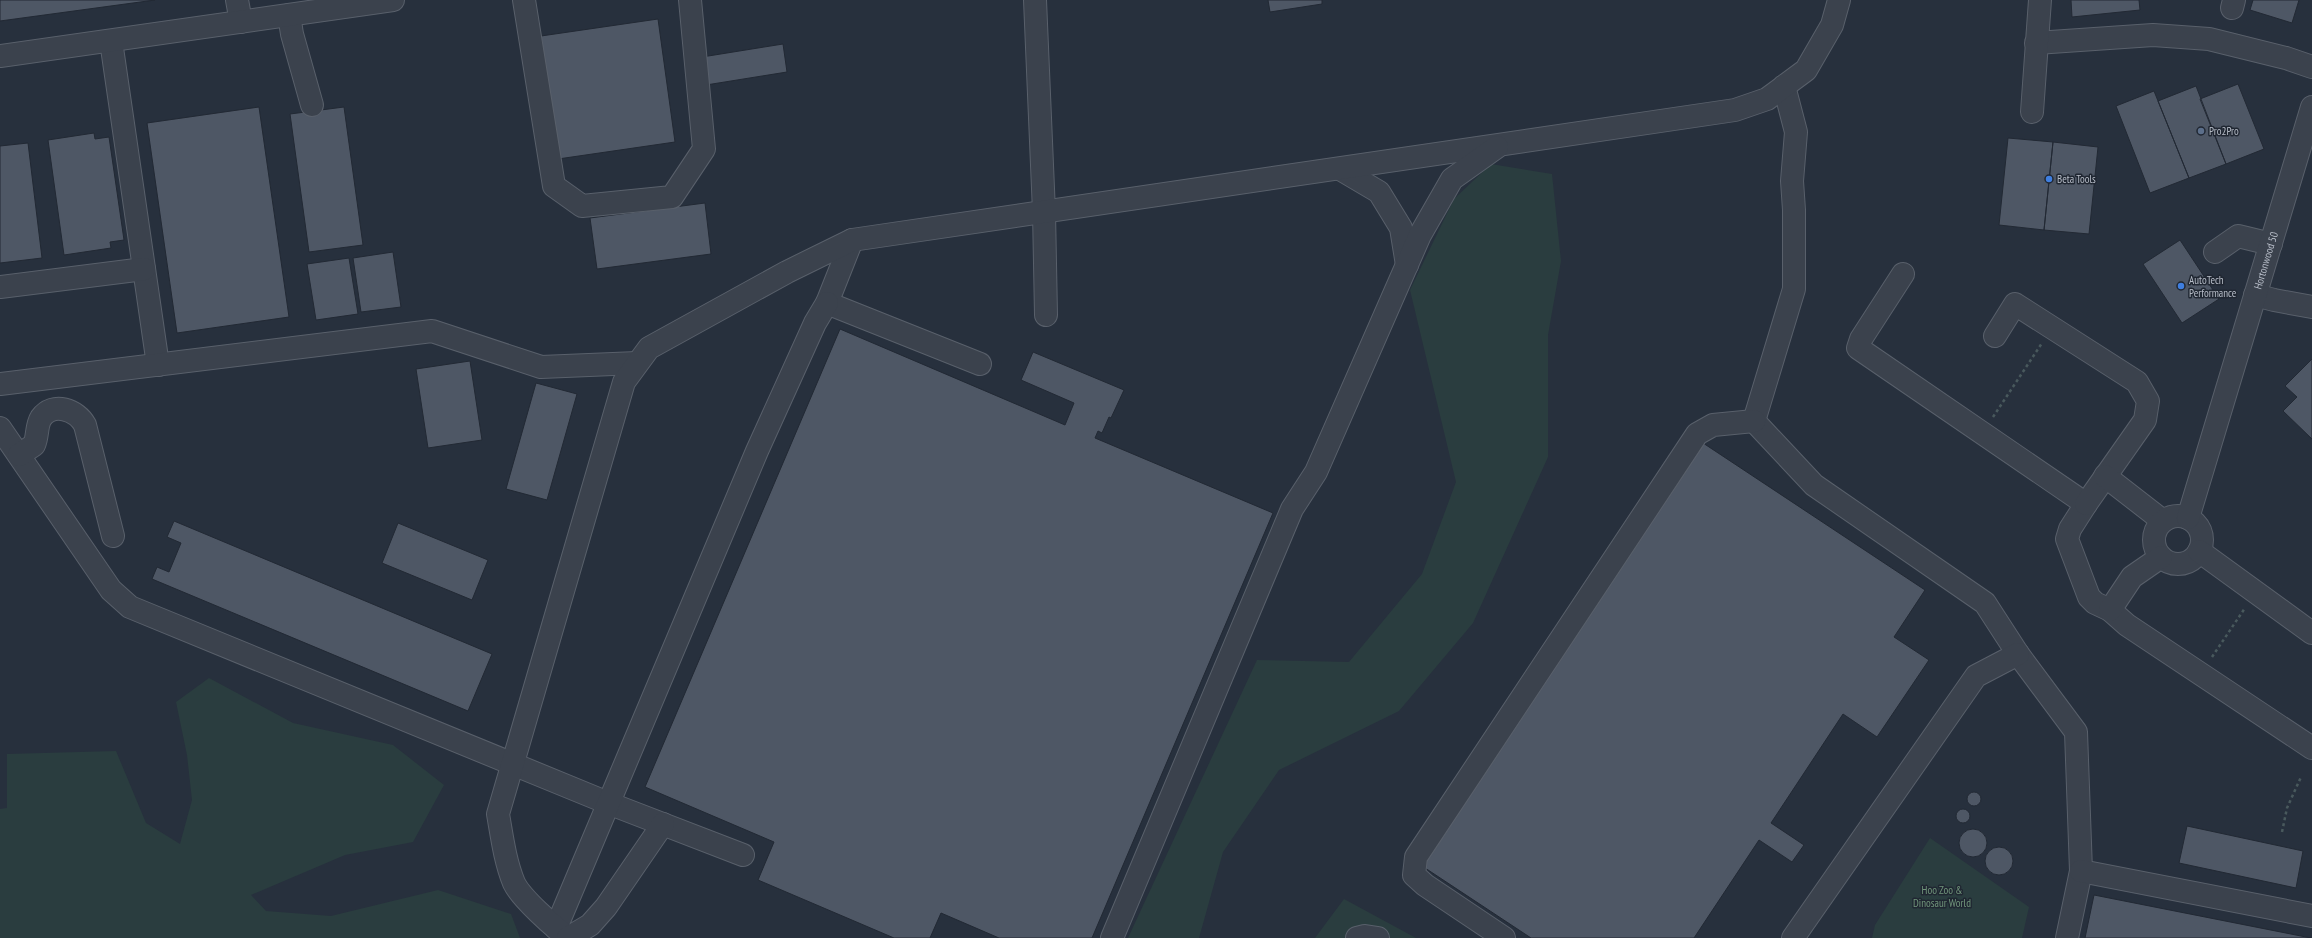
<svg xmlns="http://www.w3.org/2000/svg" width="2312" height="938" font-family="'PT Sans Narrow',sans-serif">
<rect width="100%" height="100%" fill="#27303d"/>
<path fill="#2a3d3f" d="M1491,164L1552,174L1561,261L1548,335V457L1473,623L1399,711L1279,770L1223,852L1199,938H1128L1257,660L1349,662L1422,574L1456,482L1410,290L1454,199Z
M209,678L293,723L393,745L444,785L413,842L345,855L251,895L266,911L331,916L438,890L511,914L520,938H0V809L7,808V754L116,751L146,823L180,844L192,800L187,755L176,702Z
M1930,838L2029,907L2022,938H1872L1875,925Z
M1344,899L1416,938H1315Z"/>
<path fill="#4e5765" stroke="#222934" d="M0,0H155L0,21Z
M1268,0H1322V4L1270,12Z
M2071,0H2139L2140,10L2072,17Z
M2253,0H2299L2292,23L2250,10Z
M658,19L675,142L558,159L541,36Z
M783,44L787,72L706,85L702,57Z
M2238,84L2264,149L2226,164L2200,99Z
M2196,86L2226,164L2189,178L2158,101Z
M2154,91L2189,178L2150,193L2116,106Z
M259,107L289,317L177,333L147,123Z
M344,107L363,245L309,252L290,114Z
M94,133L95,139L109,137L124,240L110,242L111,248L64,255L48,140Z
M2008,138L2053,142L2044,230L1999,225Z
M2053,142L2098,147L2089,234L2044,230Z
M28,143L42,258L0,263V146Z
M705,203L711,254L597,269L590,218Z
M2180,240L2219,299L2182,323L2143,264Z
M393,252L401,307L361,312L353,258Z
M349,258L358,314L316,320L307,264Z
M840,329L1065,425L1074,403L1021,380L1033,352L1124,390L1111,418L1109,417L1102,433L1098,431L1095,438L1273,513L1092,938H999L941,913L930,938H894L758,880L774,842L645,787Z
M2312,359V439L2283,411L2297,397L2285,386Z
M470,361L482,440L428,448L416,369Z
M536,383L577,394L547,500L506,489Z
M1700,441L1925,590L1894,637L1929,660L1877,737L1843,714L1771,823L1804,845L1792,862L1759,840L1694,938H1531L1419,864Z
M174,521L492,654L468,711L152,579L157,567L169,572L181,543L167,537Z
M398,523L488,560L472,600L382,563Z
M1967 799a7 7 0 1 1 14 0a7 7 0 1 1-14 0Z
M1956 816a7 7 0 1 1 14 0a7 7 0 1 1-14 0Z
M2187,826L2303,851L2296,888L2179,863Z
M1959 843a14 14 0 1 1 28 0a14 14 0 1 1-28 0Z
M1985 861a14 14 0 1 1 28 0a14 14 0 1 1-28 0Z
M2094,895L2311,938H2085Z"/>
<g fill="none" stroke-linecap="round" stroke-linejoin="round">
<g stroke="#59606b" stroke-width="24">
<g id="minor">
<path d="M237,0L241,22"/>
<path d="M524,0L554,186L582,206L672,197L704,149L690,0"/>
<path d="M1035,0L1044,212L1046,315"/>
<path d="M2232,8L2234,0"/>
<path d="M289,15L292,34L312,105"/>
<path d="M111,41L158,365"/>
<path d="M2036,43L2153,35L2209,39L2286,58L2312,67"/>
<path d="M0,56L393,0"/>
<path d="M2032,112L2040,0"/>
<path d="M1340,169L1379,192L1401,228L1407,265"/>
<path d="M852,240L827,303L980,364"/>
<path d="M2215,252L2238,236L2271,244"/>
<path d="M1903,274L1861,339L1858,348L2086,504L2070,529L2067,539L2089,597L2095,603L2110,610L2127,625L2312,748"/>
<path d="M0,287L144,269"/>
<path d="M2255,295L2274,300L2312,307"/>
<path d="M1995,336L2015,304L2137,382L2148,401L2145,420L2086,504"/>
<path d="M0,384L432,331L541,367L637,363"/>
<path d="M1754,421L1814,485L1985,603L2018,654L2076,732L2081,871L2067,938"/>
<path d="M1754,421L1794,289V210L1792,181L1796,132L1784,86"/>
<path d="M0,428L111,590L130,607L608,803L743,855"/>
<path d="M19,455L34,445C38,437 36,426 41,418C53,401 77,410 85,425L113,536"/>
<path d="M2105,476L2163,521"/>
<circle cx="2178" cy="540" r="24"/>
<path id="s1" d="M2188,518L2312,107"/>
<path d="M2199,551L2312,633"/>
<path d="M2110,610L2132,577L2161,557"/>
<path d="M2081,871L2312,916"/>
<path d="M556,928L757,451L815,323L827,303"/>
<path d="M568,938C554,927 521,898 514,883C505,861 502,837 498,814L624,382L649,348L787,272L852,240L1735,110L1767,99L1806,70L1832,25L1839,0"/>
<path d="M568,938L590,925L606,907L663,824"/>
<path d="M1112,938L1292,509L1316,472L1420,235L1452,179L1497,147"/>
<path d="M1357,938L1365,936L1378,938"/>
<path d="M1504,938L1425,885L1414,875L1416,857L1697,434L1713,425L1754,421"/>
<path d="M1793,938L1976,676L2018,654"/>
</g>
</g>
<path stroke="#49595d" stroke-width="2.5" stroke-dasharray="3 3" stroke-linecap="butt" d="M1993,417L2042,343
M2212,657L2245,608
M2282,832L2287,808L2301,777"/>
<use href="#minor" stroke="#3b424d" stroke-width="22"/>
</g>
<circle fill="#5c6f8a" stroke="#202732" stroke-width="1.5" cx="2201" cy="131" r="4"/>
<g fill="#3f7fe0" stroke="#202732" stroke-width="1.5">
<circle cx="2049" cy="179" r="4"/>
<circle cx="2181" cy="286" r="4"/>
</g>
<g text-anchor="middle" stroke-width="3" stroke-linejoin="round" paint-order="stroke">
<g font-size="11" fill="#b7bdc8" stroke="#202732" text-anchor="start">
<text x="2209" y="135">Pro2Pro</text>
<text x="2057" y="183">Beta Tools</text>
<text x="2189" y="284">AutoTech<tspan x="2189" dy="13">Performance</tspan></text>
</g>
<g font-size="11" fill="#b7bdc8" stroke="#202732">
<text dy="4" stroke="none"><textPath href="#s1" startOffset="269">Hortonwood 50</textPath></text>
</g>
<g font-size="11" fill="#71967b" stroke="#202732">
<text x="1942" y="894">Hoo Zoo &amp;<tspan x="1942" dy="13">Dinosaur World</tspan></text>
</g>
</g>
</svg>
